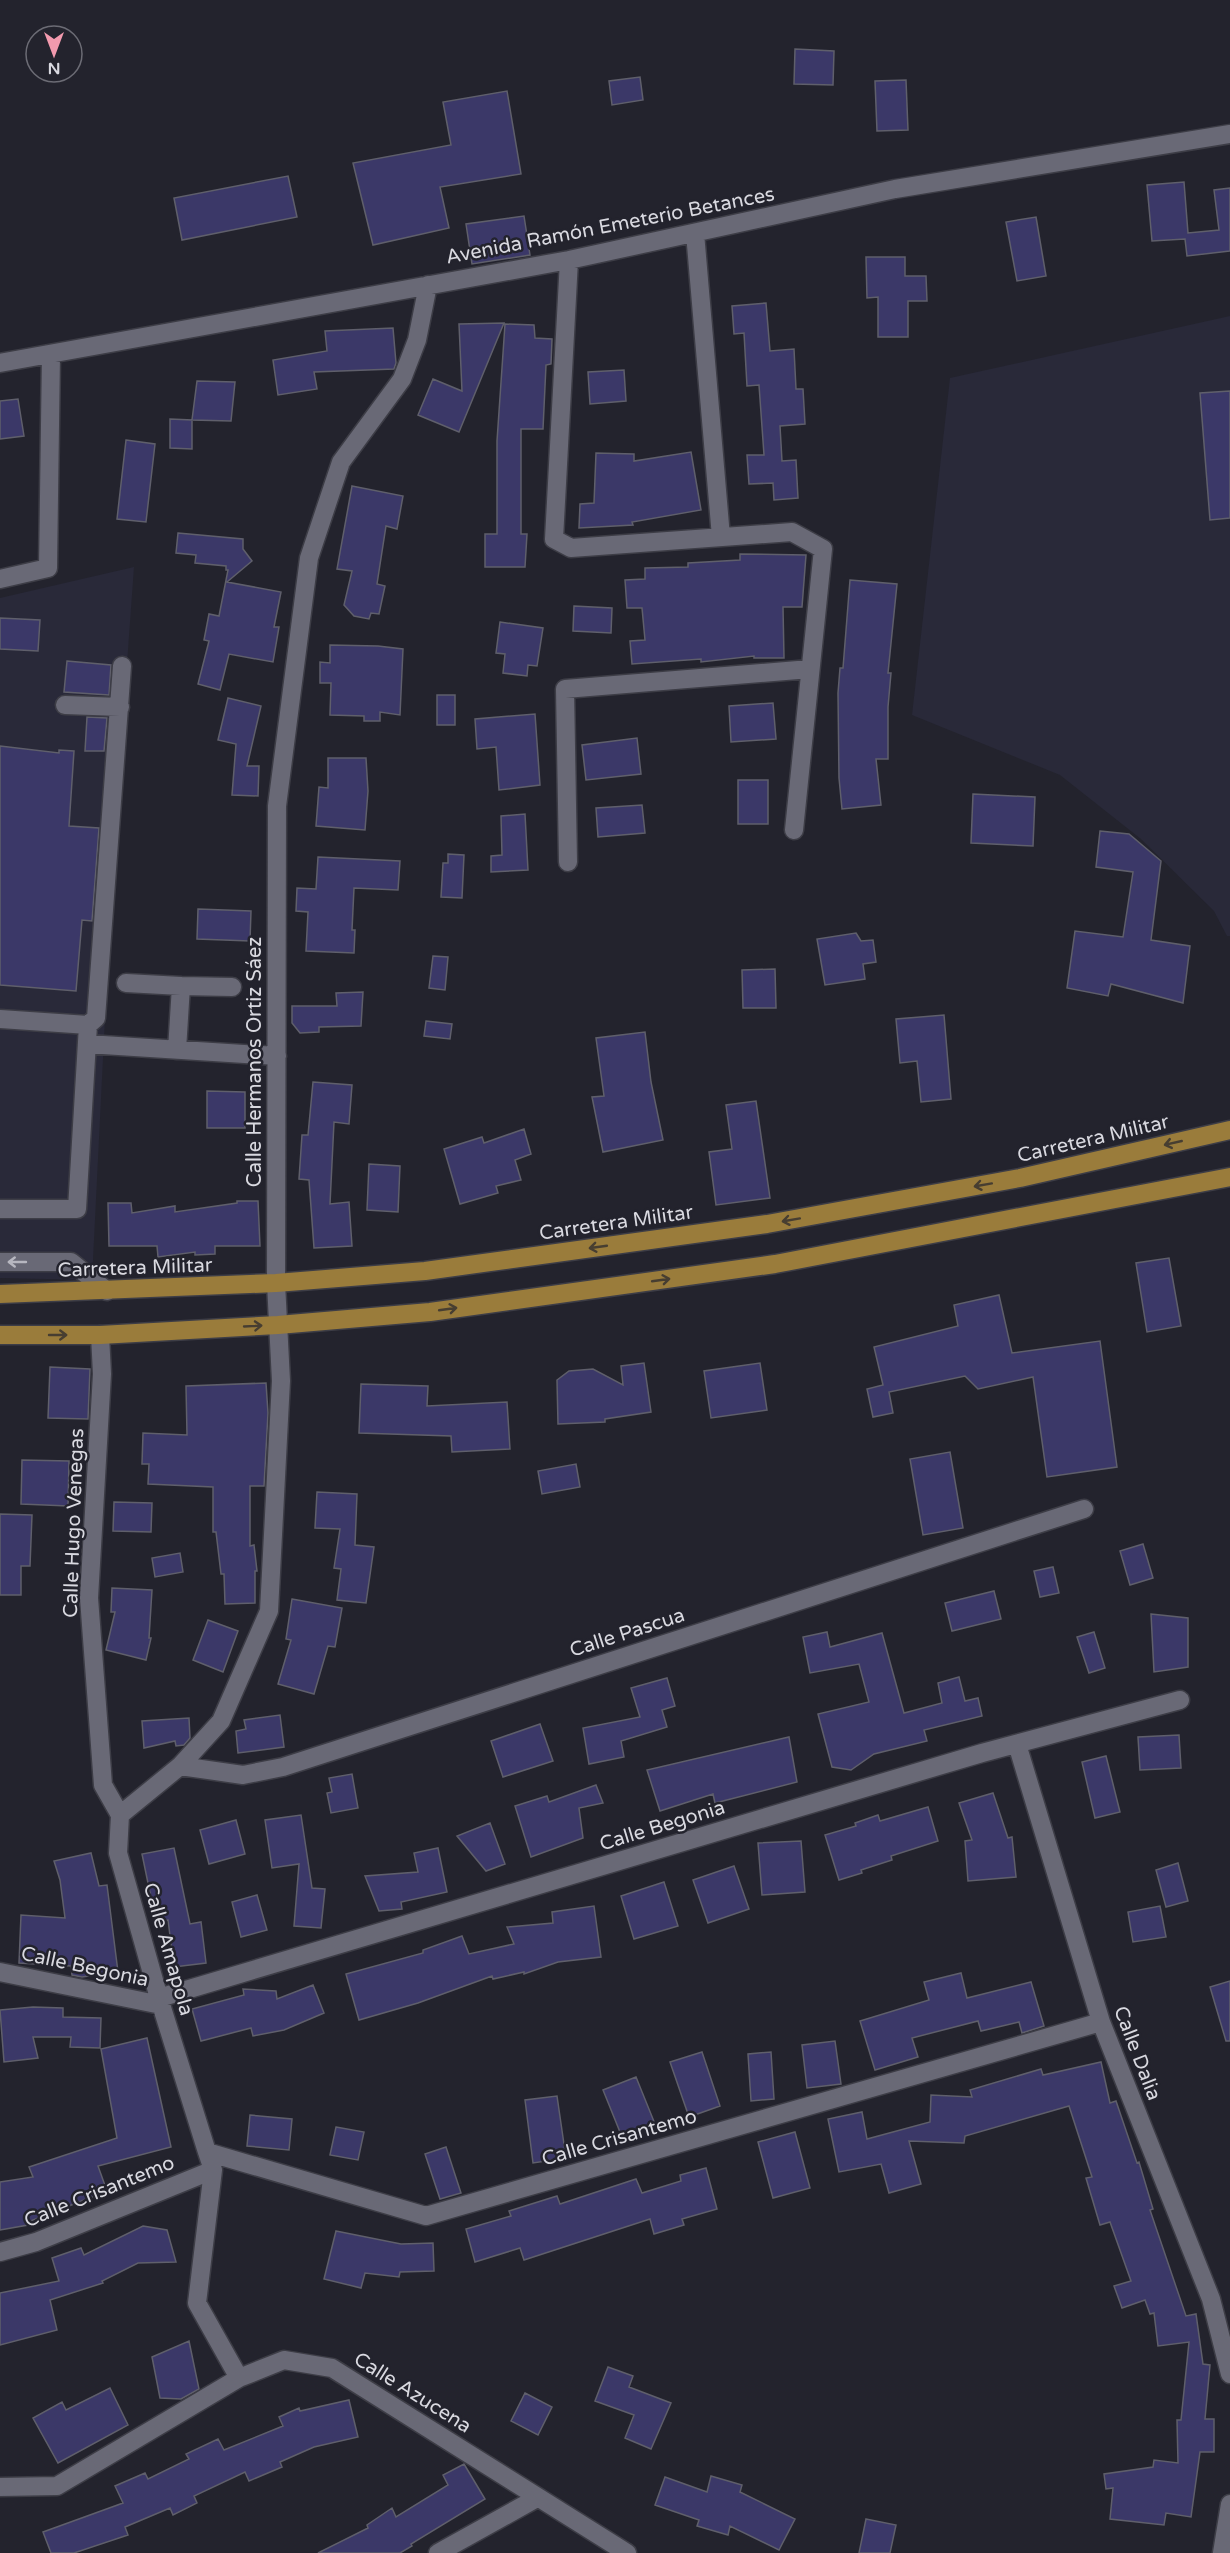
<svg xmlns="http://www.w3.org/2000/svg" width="1230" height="2553" font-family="'Varela Round',sans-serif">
<rect width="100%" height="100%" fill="#23232d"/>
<path fill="#292939" d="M1230,316V936H1227L1214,911L1141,839L1060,775L912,715L950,378Z
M134,567L113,857L92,1280L0,1278V598Z"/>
<path fill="#3b3868" stroke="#5f5f6b" stroke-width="1.5" d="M795,49L834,51L833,85L794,84Z
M640,77L643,100L612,105L609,81Z
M906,80L908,130L877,131L875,81Z
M507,91L521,174L440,187L449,228L373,245L353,163L451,145L443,102Z
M288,176L297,217L182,240L174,198Z
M1184,182L1188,233L1219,230L1214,190L1230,188V251L1187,256L1185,239L1152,241L1147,185Z
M524,216L530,255L472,264L466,224Z
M1036,217L1046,276L1017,281L1006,222Z
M866,257H905V276H926L927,301H908V337H878V297L867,298Z
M766,303L770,351L794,349L796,389H803L805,424L780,426L782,461L796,460L798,498L774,500L773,483L749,484L747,455H764L759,385L747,386L744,333L734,334L732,306Z
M504,323L459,432L418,415L433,379L462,391L459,324Z
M505,324L534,325L535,338L552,339L551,364L546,365L543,429H521V534H527L525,567H485V534H497V441Z
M393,328L396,363L394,369L314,372L317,389L278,395L273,360L327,351L325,331Z
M624,370L626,401L590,404L588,372Z
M197,381L235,382L231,421L192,420Z
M1230,391V518L1210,520L1200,393Z
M18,399L24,436L0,439V401Z
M170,419L192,420V449L170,448Z
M126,440L155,444L146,522L117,519Z
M691,452L701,510L632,522L633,525L579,528L580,504L594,503L596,453L634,454V461Z
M352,486L403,496L397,529L386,526L377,584L385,586L379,614L371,613L369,619L354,616L344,605L352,571L337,569Z
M178,533L243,539V549L252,561L227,582L281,592L274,627H279L273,662L229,654L220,690L198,684L209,641L204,640L209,614L219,616L228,570H226V566L195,563L196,555L176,553Z
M740,554L806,555L802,607H783L784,658H754V656L701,662V659L632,664L630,641L645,640L642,608H627L625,580L645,579V568L688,567V563L740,560Z
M850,580L897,584L888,673H891L888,707V759H876L881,805L842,809L839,778L838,693L840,668H843Z
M574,606L612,608L611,633L573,631Z
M0,618L40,620L38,651L0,649Z
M500,622L543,628L537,666L528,665L527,676L503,673L505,654L496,653Z
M330,645L378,646L403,649L400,715L380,712V721H364V716L330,715L331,683H320V662L330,663Z
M67,661L111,665L109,695L64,692Z
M437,695H455V725H437Z
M228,698L261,706L247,766H259L258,796L232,795L236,744L218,740Z
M773,703L776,739L731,742L729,706Z
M535,714L540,785L499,790L496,747L477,749L475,719Z
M87,717L107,718L104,751H85Z
M637,738L641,774L586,780L582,745Z
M0,746L59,753V750L74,751L69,826L99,828L92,921L82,920L76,991L0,985Z
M328,758H366L368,791L365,830L316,826L319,787L328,788Z
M738,780H768V824H738Z
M973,794L1035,797L1033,846L971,843Z
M642,805L645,833L598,837L596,808Z
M525,814L528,870L491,872V856L502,855L501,816Z
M1100,831L1129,834L1161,861L1151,940L1190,946L1183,1003L1111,984L1108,996L1067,988L1075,931L1123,937L1133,872L1096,867Z
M448,854L464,855L462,898L441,897L443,863H448Z
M318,857L400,861L398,890L354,888L352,930H355L354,953L306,951L308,912L296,911L297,888L316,889Z
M198,909L251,911L250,941L197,939Z
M856,933L861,941L873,940L876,962L863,964L865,979L825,985L817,939Z
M433,956L448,957L445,990L429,988Z
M775,969L776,1008H743L742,970Z
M363,992L361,1026L319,1027V1032L300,1033L292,1023V1006H337L336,993Z
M944,1015L951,1099L921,1102L917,1061L900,1063L896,1019Z
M426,1021L452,1024L450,1039L424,1036Z
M645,1032L651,1082L663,1140L603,1152L592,1097L604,1096L596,1038Z
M313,1082L352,1085L349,1124L334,1122L330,1204L349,1202L352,1246L314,1248L309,1180L299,1179L302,1135H308Z
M207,1091L245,1092V1128H207Z
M756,1101L770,1198L716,1205L709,1152L732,1149L726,1105Z
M524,1129L531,1154L515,1160L521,1180L496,1186L498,1193L460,1204L444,1149L482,1137L484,1143Z
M369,1164L400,1166L398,1212L367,1210Z
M237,1201H258L260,1246H215V1254L195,1255V1252L158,1257L157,1246H109L108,1203H131L132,1213L175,1206V1212L237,1203Z
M1169,1258L1181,1326L1147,1332L1136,1263Z
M999,1295L1012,1353L1100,1341L1117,1467L1047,1477L1033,1377L978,1389L965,1376L889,1392L893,1413L873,1417L867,1389L883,1385L874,1347L958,1326L954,1305Z
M644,1363L651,1412L605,1419V1422L558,1424L557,1380L569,1371L593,1369L623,1385L621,1366Z
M760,1363L767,1410L711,1418L704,1371Z
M50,1367L90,1369L88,1419L48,1418Z
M266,1383L268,1413L264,1486H250V1546L254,1545L257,1571H255V1603L225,1604L224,1574H221L216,1532H213V1487L148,1484L149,1464H142L143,1433L187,1435L186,1386Z
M361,1384L428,1386L427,1406L507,1402L510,1449L452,1452L451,1436L359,1433Z
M950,1452L963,1528L923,1535L910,1459Z
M22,1460L69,1461L68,1506L21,1504Z
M576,1464L580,1487L542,1494L538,1471Z
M317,1492L357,1494L355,1545L374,1547L366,1603L337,1600L341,1569L334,1568L340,1529L315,1528Z
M114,1502L152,1503L151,1532L113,1531Z
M0,1514L32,1515L30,1566H21V1595H0Z
M1143,1544L1153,1578L1130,1585L1120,1551Z
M180,1553L183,1572L155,1577L152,1558Z
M1053,1567L1059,1593L1040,1597L1034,1571Z
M112,1588L152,1590L149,1638H151L146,1660L106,1650L115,1612H111Z
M994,1591L1001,1619L952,1631L945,1603Z
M292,1599L342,1608L335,1647L328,1646L314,1694L278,1684L291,1640L286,1639Z
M1151,1614L1188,1618V1667L1154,1672Z
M208,1620L238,1631L223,1672L193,1660Z
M827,1632L830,1647L882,1633L904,1713L942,1703L938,1683L959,1677L965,1701L978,1698L982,1716L924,1730L927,1741L874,1754L851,1770L832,1767L818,1714L869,1702L859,1664L810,1673L803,1637Z
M1094,1632L1105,1668L1089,1673L1077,1637Z
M667,1678L675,1706L662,1710L667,1727L621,1741L624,1757L589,1764L583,1728L640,1717L631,1688Z
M280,1715L284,1747L238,1753L236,1731L246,1729L244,1720Z
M189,1718L190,1738L184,1745L176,1746L175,1741L144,1748L142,1721Z
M540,1724L553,1761L503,1777L491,1741Z
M1179,1735L1181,1768L1140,1770L1138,1737Z
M789,1737L797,1782L715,1803L713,1794L660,1811L647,1770Z
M1106,1756L1120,1812L1095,1818L1082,1762Z
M352,1774L358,1808L331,1813L327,1793L332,1792L329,1778Z
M596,1785L603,1803L579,1808L583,1838L531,1857L515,1806L547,1796L549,1802Z
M993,1793L1008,1838L1012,1837L1016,1877L968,1881L965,1841L972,1840L959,1803Z
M928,1807L938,1841L891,1856L892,1860L861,1870L862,1873L839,1880L825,1835L856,1826L855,1823L878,1815L880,1821Z
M301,1815L312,1888L325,1889L321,1928L294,1926L299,1864L272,1868L265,1820Z
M236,1820L245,1854L209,1864L200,1830Z
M490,1823L505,1864L486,1871L457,1836Z
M801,1841L805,1892L762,1895L758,1843Z
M174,1848L190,1924L201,1922L206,1963L174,1967L168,1920L156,1922L142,1854Z
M438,1848L447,1892L401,1902L402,1909L379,1911L365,1876L418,1872L414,1853Z
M91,1853L99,1886L107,1885L118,1972L82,1977L72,1975L71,1966L19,1963L21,1915L65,1918L60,1880L54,1861Z
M1178,1863L1188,1901L1166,1907L1156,1870Z
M734,1866L749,1909L708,1923L693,1880Z
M664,1882L678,1926L634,1939L621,1896Z
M257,1895L267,1930L241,1937L232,1902Z
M594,1906L601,1957L558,1962L524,1974V1972L493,1979L492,1976L418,2003L359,2020L346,1974L423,1953V1950L462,1936L469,1954L514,1944L507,1927L553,1923L552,1912Z
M1160,1906L1166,1937L1133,1942L1128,1912Z
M961,1973L967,1998L1031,1982L1044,2026L1022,2033L1019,2022L981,2031L978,2021L912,2038L918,2057L875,2070L860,2021L929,2000L924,1982Z
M1230,1981V2041H1226L1210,1987Z
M313,1985L324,2013L284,2030L253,2036L251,2028L201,2041L192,2009L244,1995L243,1989L276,1991L277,1999Z
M33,2007L63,2008V2017L101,2018L100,2048L70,2047L71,2037H33L38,2058L4,2062L0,2010Z
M147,2038L171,2147L98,2166L107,2191L28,2222V2225L0,2230V2182L33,2177L29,2167L117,2138L101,2049Z
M835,2041L841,2084L807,2088L802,2045Z
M702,2052L720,2106L689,2117L670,2062Z
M771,2052L774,2099L751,2101L748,2054Z
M1101,2062L1110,2103L1116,2101L1137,2163L1139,2162L1153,2209L1150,2210L1186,2316L1196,2314L1203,2364L1210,2365L1205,2419H1214V2452H1200L1191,2517L1166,2513L1164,2525L1110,2519L1113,2488L1106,2489L1104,2474L1153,2467L1154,2460L1178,2463L1177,2420H1181L1189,2342L1158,2346L1154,2313L1150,2314L1145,2300L1122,2308L1114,2286L1131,2281L1110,2222L1100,2225L1086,2178L1092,2177L1069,2106L965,2136L964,2143L909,2141L921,2184L889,2193L881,2164L839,2172L828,2119L862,2112L867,2139L930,2122L931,2095L972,2097L970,2090L1041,2069L1043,2075Z
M636,2077L655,2124L622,2137L603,2090Z
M557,2096L566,2158L533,2163L525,2100Z
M250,2115L292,2119L289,2150L247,2146Z
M336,2127L364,2132L358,2160L330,2155Z
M795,2132L810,2188L773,2198L758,2142Z
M446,2147L461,2193L440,2199L425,2154Z
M706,2168L717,2209L682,2219L684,2225L654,2234L650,2219L524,2260L520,2248L475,2262L466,2229L511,2216L509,2211L557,2196L560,2204L636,2179L642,2193L681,2181L680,2175Z
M143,2226L167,2230L176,2262L138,2263L102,2281L103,2283L50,2300L57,2330L0,2345V2293L59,2281L52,2258L81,2248L84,2255Z
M336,2231L401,2244L433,2243L434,2271L400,2272L399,2277L365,2273L361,2288L324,2279Z
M189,2341L199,2389L181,2399L160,2398L152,2357Z
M608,2367L633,2376L629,2387L671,2403L651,2449L625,2438L634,2415L595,2401Z
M110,2388L128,2425L58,2463L33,2418L62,2402L66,2410Z
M525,2393L552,2407L538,2435L511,2421Z
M349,2400L358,2437L314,2447L280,2462L282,2467L249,2481L245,2472L194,2496L197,2503L173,2515L170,2508L125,2527L128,2535L74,2553H51L43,2532L123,2503L115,2486L145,2473L148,2479L189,2459L186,2454L218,2439L224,2450L283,2426L279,2417L299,2408L300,2411Z
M464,2464L485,2499L411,2544L412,2546L400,2553H318L368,2528L367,2525L392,2508L396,2517L448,2485L443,2475Z
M711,2476L742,2485L740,2492L795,2519L779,2550L730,2526L728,2535L697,2526L699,2520L655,2505L665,2477L707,2492Z
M866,2519L896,2525L890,2553H859Z"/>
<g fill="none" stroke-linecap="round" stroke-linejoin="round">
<g stroke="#3d3d46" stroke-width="21">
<path id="minor" d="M695,233L721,537
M569,260L554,539L571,548L792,532L823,549L794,830
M0,363L569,260L895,189L1230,134
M0,579L48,568L51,354
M65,705L120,707
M568,862L565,689L810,669
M126,983L181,986
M0,1019L88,1025L77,1209H0
M88,1025L96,1018L122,666
M87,1044L277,1056
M177,1050L181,986L232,987
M0,1262H71L107,1291
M100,1335L102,1374L89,1598L103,1785L120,1815
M1017,1744L1101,2022L1211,2299L1230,2374
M180,1766L243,1775L283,1767L1084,1509
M120,1815L180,1766L221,1721L269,1611L281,1381L276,1283L277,806L309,558L341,462L402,379L417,340L428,285
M120,1815L118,1853L159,1998L207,2152L426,2216L1101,2022
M0,1972L161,2005
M159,1998L982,1753L1180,1700
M207,2152L213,2170L197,2303L239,2378
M0,2252L36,2242L213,2170
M0,2487L57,2486L239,2378L284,2360L332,2368L627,2553
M438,2553L537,2498
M1222,2553L1230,2504"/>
</g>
<g stroke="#3d3d46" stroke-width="21">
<path id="major" d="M0,1294L276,1283L425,1271L767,1224L1020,1178L1230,1130
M0,1335H100L278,1325L430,1312L775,1264L1230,1177"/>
</g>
<use href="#minor" stroke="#696976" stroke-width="18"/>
<use href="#major" stroke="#9a7c3b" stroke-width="18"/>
</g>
<defs><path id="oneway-shaft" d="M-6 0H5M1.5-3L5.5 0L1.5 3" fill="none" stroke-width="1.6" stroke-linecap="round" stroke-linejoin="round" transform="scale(1.5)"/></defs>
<g stroke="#473e31">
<use href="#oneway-shaft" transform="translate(1173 1143) rotate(167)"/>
<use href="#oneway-shaft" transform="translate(983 1185) rotate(170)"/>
<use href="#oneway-shaft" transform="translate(791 1220) rotate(170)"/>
<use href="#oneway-shaft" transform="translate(598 1247) rotate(172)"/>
<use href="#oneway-shaft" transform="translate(661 1280) rotate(-8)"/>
<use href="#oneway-shaft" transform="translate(448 1309) rotate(-8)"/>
<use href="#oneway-shaft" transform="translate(253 1326) rotate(-3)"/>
<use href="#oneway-shaft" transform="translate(58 1335)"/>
</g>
<use stroke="#b7b7c0" href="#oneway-shaft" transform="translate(17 1262) rotate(180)"/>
<g text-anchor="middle" stroke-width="5" stroke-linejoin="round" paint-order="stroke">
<g font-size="20" fill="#d9d9e0" stroke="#23232d">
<text transform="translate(610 225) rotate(-11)" y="7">Avenida Ramón Emeterio Betances</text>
<text transform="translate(254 1062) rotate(-90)" y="7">Calle Hermanos Ortiz Sáez</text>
<text transform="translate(1093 1138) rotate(-13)" y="7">Carretera Militar</text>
<text transform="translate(616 1222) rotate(-8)" y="7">Carretera Militar</text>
<text transform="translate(135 1267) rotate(-2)" y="7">Carretera Militar</text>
<text transform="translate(73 1523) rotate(-88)" y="7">Calle Hugo Venegas</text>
<text transform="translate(627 1632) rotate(-18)" y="7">Calle Pascua</text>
<text transform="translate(662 1825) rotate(-17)" y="7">Calle Begonia</text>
<text transform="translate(169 1949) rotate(74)" y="7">Calle Amapola</text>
<text transform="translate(85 1966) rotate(12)" y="7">Calle Begonia</text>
<text transform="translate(1138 2053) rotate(69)" y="7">Calle Dalia</text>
<text transform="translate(619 2137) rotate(-16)" y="7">Calle Crisantemo</text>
<text transform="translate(99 2191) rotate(-22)" y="7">Calle Crisantemo</text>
<text transform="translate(413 2392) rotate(32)" y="7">Calle Azucena</text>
</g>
</g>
<g transform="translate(54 54) rotate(180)"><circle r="28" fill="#23232d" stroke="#6c6c75" stroke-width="1.5"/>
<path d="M0-4.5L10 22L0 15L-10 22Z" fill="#f29aae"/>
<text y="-9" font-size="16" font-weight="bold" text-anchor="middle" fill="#d9d9e0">N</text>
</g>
</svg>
